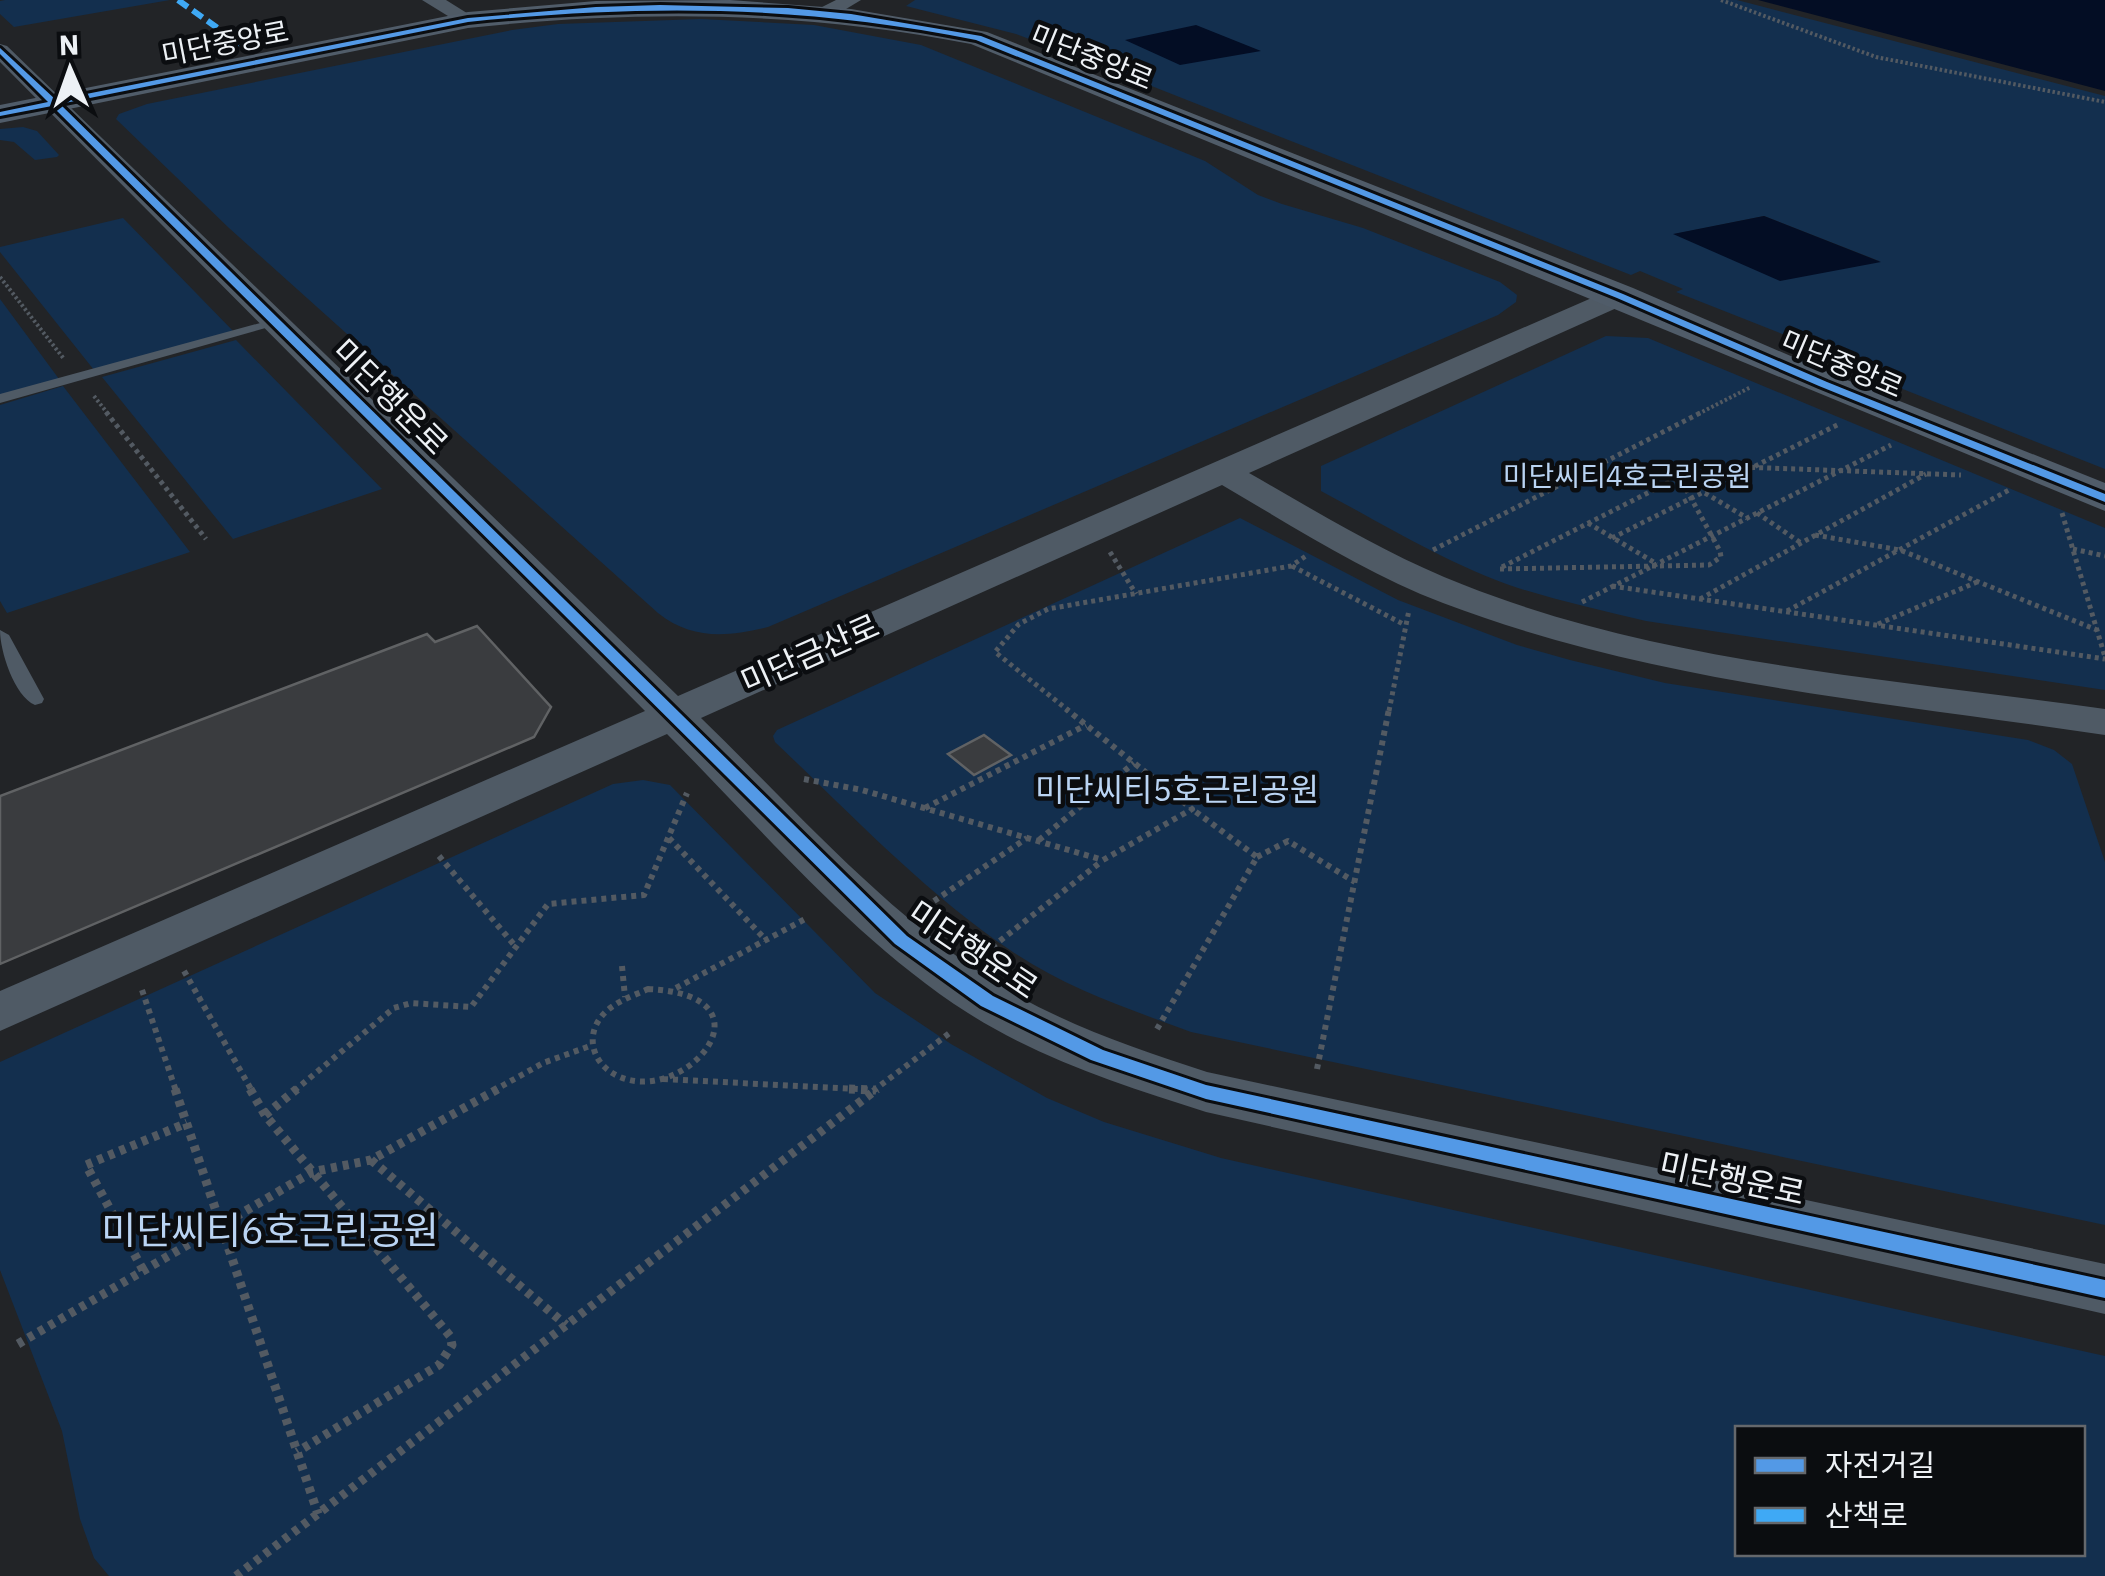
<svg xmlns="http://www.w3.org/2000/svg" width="2105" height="1576" font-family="'IBM Plex Sans','Noto Sans KR',sans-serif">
<rect width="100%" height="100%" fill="#222427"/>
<path fill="#132f4e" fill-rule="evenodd" d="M170,0L14,27L0,14V1L5,0Z
M915,0H1737L2105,96V469L1842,365L1800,341L1676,292L1683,289L1640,271L1631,275L1116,72L1124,68L1097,57L1085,60L1016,34L906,6ZM1764,216L1879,261L1675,234Z
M701,19L814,25L921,45L1205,161L1258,195L1282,204L1363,228L1500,282L1517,295L1516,302L1498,315L768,627C727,637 692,640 658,613L229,228L116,119L119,114L147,104L512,30L558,24Z
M23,127L37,131L59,155L57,157L35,160L14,142L0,140V129Z
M123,218L233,331L94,370L0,252V247Z
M0,299L59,379L0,395Z
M1606,336L1648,338L2105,528V690L1646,621C1603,611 1560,601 1518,588C1449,565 1385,525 1321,491V466Z
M236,340L382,489L233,539L102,377Z
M63,386L190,552L7,613L0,601V405Z
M1240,518L1398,600L1517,645L1570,660L1665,683L2028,740L2054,750L2072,764L2105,862V1225L1191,1032C1129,1009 1065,988 1010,950C924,892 850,813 775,742L773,736L777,730Z
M643,780L670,785L875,993L951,1044L1047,1098L1104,1122L1221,1158L2105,1356V1576H109L94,1558L80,1519L62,1431L0,1270V1062L613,784ZM1738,1428H2082V1554H1738Z"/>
<path fill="#030d24" d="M1758,0H2105V91Z
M1196,25L1261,51L1180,65L1125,40Z
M1764,216L1881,262L1780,281L1673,234Z"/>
<path fill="#3a3c3f" stroke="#606264" stroke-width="2.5" d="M477,626L551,707L534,737L0,964V796L427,634L435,642Z
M984,735L1011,755L974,775L948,754Z"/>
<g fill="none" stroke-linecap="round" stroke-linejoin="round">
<path stroke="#535a62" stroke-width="4" stroke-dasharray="2.5 2.5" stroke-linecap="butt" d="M1721,0L1876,57L2105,102
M0,277L64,359
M94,396L108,414
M1698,414L1751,387"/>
<path stroke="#535a62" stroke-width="5" stroke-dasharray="4 4" stroke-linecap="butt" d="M106,412L206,539
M1705,493L1747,518
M1757,513L1801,543
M2062,513L2105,657
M1588,523L1657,564
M1815,535L1900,550L2097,630
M1612,538L1839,424
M2073,549L2105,556
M1433,550L1702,412
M1110,552L1136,594
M1292,566L1405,625
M1502,567L1679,477
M1500,569L1709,565L1721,557L1720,551L1675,469L1686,465L1961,475
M1612,586L2105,659
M1700,599L1926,474
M1582,602L1891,445
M1787,611L2009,490
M1878,624L1977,582
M1069,711L995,652L1019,624L1048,609L1291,566L1306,556
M1389,711L1409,610"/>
<path stroke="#535a62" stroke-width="6" stroke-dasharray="5 5" stroke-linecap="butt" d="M804,779L862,790L1103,860L1192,809L1066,709
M925,808L1086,725
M669,838L766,940
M1039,840L1134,763
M439,856L516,947
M1257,857L1288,841L1355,882
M934,901L1027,838
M992,947L1102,861
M622,966L625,997
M184,971L252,1091
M676,988L807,918
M648,989C780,995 686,1105 620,1077C587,1063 583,1026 613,1006C623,999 637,994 648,989Z
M142,990L176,1091
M1157,1029L1257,857L1192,809
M1317,1069L1389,709
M663,1079L876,1090
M294,1091L394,1008L411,1003L471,1007L548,904L644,895L687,793
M493,1091L543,1063L590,1046
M873,1091L951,1032"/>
<path stroke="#535a62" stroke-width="9" stroke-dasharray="6 6" stroke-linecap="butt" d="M175,1089L318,1514
M250,1089L265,1115L450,1336L452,1345L439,1365L297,1452
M849,1089L876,1090
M265,1115L297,1089
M371,1160L566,1325
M143,1270L86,1165L187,1123
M18,1344L312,1172L371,1160L498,1089
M236,1576L877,1089"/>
<path fill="#4f5a65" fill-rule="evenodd" d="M271,320L283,323L0,403V394Z
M0,630L9,635L44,699L42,703L35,705C14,696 0,651 0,630Z"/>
<path fill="#4f5a65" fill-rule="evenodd" d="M422,0H446L478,20L475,24H461Z
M836,0H861L836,15H822V7Z
M0,44L7,46L678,696L1610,290H1630L1634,296L1630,302L1249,473C1319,513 1389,556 1464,585C1663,664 1895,679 2105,709V735C1884,702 1653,683 1443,603C1365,573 1294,527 1222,485L701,718C797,811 888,917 1003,987C1065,1025 1137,1049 1207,1072L2105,1264V1314L1206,1112C1125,1086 1040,1059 968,1013C853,939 763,830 667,734L0,1031V991L645,711L0,62Z"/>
<path fill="#505c69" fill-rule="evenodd" d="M730,0L851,9L987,32L1633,288L1837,376L2105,483V511L971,44C803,11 638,10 468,28L0,123V105L468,12L596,1Z"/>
<path stroke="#3fa9f5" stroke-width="6" stroke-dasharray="12 6" stroke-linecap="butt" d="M178,0L250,51"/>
<g stroke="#0b0d10" stroke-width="6">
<path id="cycleway" d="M660,5L788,8L851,14L981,36L1623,294L1827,382L2105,494V502L1819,386L1617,298L976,40C800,5 646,4 468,22L60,104L907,936L993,996L1103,1050L1206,1085L2105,1280V1298L1206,1099L1091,1060L981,1006L895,944L52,106L0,116V112L48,102L0,54V48L56,100L468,18L596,7Z"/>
</g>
<use href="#cycleway" fill="#5399e6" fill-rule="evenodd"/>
</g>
<g text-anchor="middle" stroke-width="9" stroke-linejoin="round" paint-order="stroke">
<g font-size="28" fill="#edf1f5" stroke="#0b0d10">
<text transform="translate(225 43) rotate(-11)" y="10">미단중앙로</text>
<text transform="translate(1092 57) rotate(22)" y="10">미단중앙로</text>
<text transform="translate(1842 364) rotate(23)" y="10">미단중앙로</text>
</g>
<g font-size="28" fill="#bad4f3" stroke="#0b0d10">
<text x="1627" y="486">미단씨티4호근린공원</text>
</g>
<g font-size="32" fill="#edf1f5" stroke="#0b0d10">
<text transform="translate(390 397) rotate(45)" y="11">미단행운로</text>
<text transform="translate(810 654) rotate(-24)" y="11">미단금산로</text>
<text transform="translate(973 950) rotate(34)" y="11">미단행운로</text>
<text transform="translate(1732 1179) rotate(12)" y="11">미단행운로</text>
</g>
<g font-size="32" fill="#bad4f3" stroke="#0b0d10">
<text x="1177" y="801">미단씨티5호근린공원</text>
</g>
<g font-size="38" fill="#bad4f3" stroke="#0b0d10">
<text x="270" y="1244">미단씨티6호근린공원</text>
</g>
</g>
<rect x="1735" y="1426" width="350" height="130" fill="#0b0d10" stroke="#65686c" stroke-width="2.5"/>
<rect x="1755" y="1458" width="50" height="15" fill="#5399e6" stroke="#65686c" stroke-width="2.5"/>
<text x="1825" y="1476" font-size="30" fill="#edf1f5">자전거길</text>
<rect x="1755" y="1508" width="50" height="15" fill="#3fa9f5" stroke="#65686c" stroke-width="2.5"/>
<text x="1825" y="1526" font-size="30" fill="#edf1f5">산책로</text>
<g transform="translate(70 70) rotate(358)" stroke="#0b0d10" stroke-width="8" paint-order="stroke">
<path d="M0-8L18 38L0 25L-18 38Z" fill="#edf1f5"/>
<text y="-15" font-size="28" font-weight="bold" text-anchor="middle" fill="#edf1f5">N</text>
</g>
</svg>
